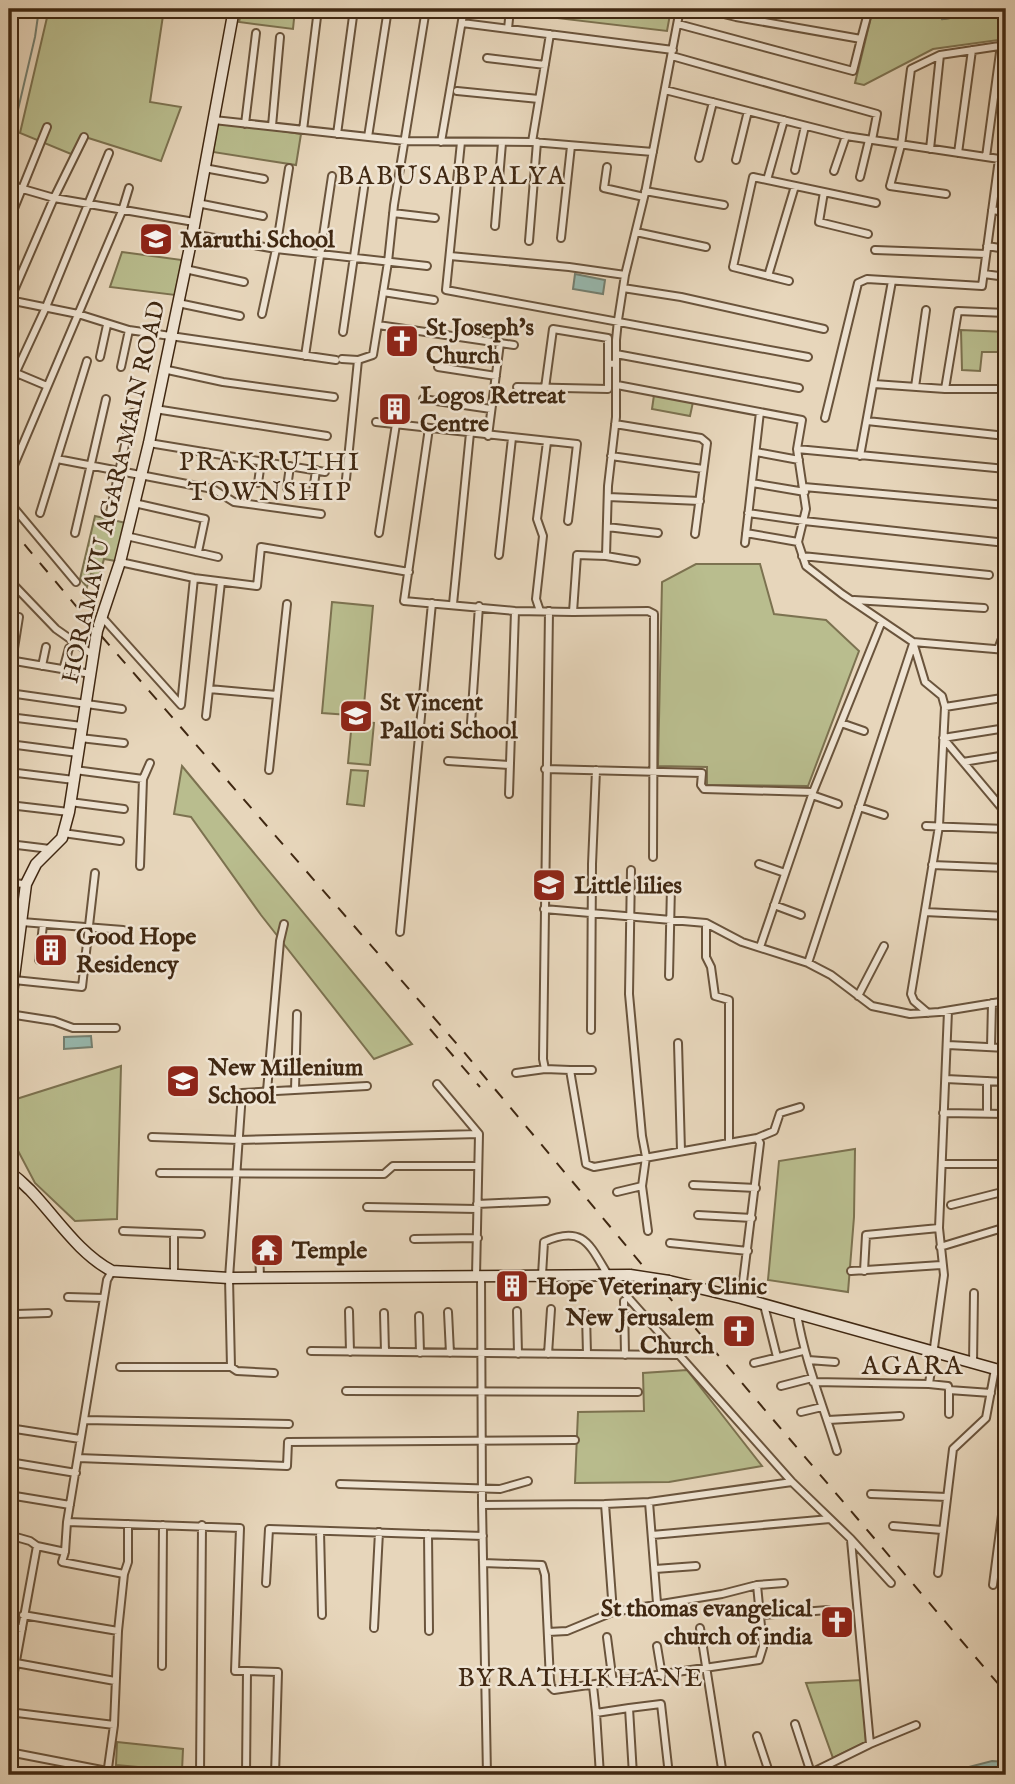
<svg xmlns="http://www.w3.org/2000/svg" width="1015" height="1784" font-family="'IM FELL English',serif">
<rect width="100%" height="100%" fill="#e7d6bb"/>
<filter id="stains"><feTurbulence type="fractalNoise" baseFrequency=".00286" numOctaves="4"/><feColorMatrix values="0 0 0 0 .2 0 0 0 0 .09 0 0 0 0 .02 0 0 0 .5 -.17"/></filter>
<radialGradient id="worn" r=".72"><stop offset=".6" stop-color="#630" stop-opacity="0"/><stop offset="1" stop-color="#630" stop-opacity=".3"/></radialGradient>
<path fill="#b9bd8e" stroke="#7c7250" stroke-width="2" d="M49,9H164L150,102L181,107L161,161L82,136L71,154L20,133Z
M242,9H295L293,29L239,22Z
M532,9H671L667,31L531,15Z
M873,9H942L943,19L1006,10V39L933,49L864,85L855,83Z
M218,121L301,134L296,165L213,152Z
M122,252L182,260L175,295L110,287Z
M961,330L1006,332V352H982L980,371L962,370Z
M654,395L693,402L690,416L652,409Z
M95,516L126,523L116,561L104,559L99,576L91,574L87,587L80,579Z
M696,564H760L774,614L826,620L859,651L808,786L707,785V767L658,766L662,582Z
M332,602L373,606L363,716L322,713Z
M352,721L374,723L370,765L348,763Z
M182,766L412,1044L374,1059L261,915L191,817L174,814Z
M351,770L368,771L364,806L347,804Z
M121,1066L117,1219L75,1221L35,1183L16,1147L10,1101Z
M855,1149L854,1217L848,1292L768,1280L779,1161Z
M687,1370L762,1466L669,1482L575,1483L578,1412L644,1411L643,1373Z
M862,1680L866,1742L833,1758L806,1683Z
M117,1742L183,1749L182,1771L116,1765Z"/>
<path fill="#97b9af" stroke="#747f70" stroke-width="2" d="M942,9H1006V10L942,19Z
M575,274L605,280L603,294L573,289Z
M91,1036L92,1047L64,1049V1037Z
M992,1761L1006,1762V1775H938Z"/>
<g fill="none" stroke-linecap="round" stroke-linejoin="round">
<path stroke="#747f70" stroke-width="2" d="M9,148L35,37L39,9"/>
<g stroke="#6a543c" stroke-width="10">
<path id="street" d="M440,9L464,11
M703,9L736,17L861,39L869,9
M9,10L26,14
M462,23L673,50
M678,24L853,71L861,39
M508,29L510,9
M9,43H10
M672,56L877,114L872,140
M487,58L545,65
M665,90L846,136L1006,160
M457,91L539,99
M214,120L405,141L532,142L653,152
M245,124L256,33
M272,126L280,37
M303,130L318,9
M337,134L354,9
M368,137L388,9
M441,142L464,9
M461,142L446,290L808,357
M532,142L550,34
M930,149L940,55
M958,153L972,50
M986,157L1001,45
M699,158L713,102
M736,160L748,111
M607,167L604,188L644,197
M204,168L264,179
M795,170L805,126
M834,171L846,136
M860,177L869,140
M767,180L784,120
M9,185L54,198L194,222
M645,191L724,205
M824,192L819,222L868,234
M946,194L890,186L901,145L911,69L940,55L1006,45
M197,203L263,216
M992,210L1006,212
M393,213L435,218
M9,221L47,127
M495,226L502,143
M636,232L706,247
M192,234L276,249L427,266
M561,238L571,146
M529,241L537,142
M987,246L1006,249
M875,250L986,254
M450,256L569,267L625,275
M185,269L244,282
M984,274L1006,277
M768,276L795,186
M789,281L733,267L753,177L876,203
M623,288L681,297L824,329
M383,292L434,300
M9,300L78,314L129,330L336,360
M9,302L54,198L84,137
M178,303L240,316
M262,314L276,249L289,168
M378,325L500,343L488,436
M343,332L365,181
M500,343L514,345
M616,354L799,388
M305,356L332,176
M100,357L107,325
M342,359L358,360
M121,367L129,330
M438,367L496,376
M163,369L223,382L334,397
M9,370L47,386
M874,384L945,389H1006
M617,385L802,420L797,449L806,509L798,542L806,566L842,594L913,642L1006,650
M9,387L46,307L109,153
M517,387L608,389V364
M915,387L926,310
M545,388L553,329L608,338V364L616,363
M945,389L958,311L1006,313
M423,399L491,409
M155,409L327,436
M825,418L858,283L867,279L982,286L999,159
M867,421L1006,436
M376,422L577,444L568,521
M615,424L701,438L707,443L695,534
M429,428L404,601L515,611L573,612L577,555L606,556L636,561
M149,443L325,472
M797,449L1006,469
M756,452L799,460
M611,456L703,469
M860,456L892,281
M57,459L213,489L234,502L321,514
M9,477L122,211L129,188
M346,479L358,360L373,355L388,262L394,205L426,9
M258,483L261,462
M752,483L805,492
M804,487L1006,505
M287,488L290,466
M313,492L316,470
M608,497L700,501
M9,502L76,582
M134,503L205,519L198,552
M40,513L87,361
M748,513L804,521L1006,543
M109,517L132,413
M607,527L658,533
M75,533L106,399
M379,533L396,424
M746,533L798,542
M126,536L218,557
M745,543L760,412
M499,555L512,438
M606,556L608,486L616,417V340L618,320L625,275L645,193L680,9
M802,556L989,575
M120,562L194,578L257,586L261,547L409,572
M9,580L56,629L93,655
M854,600L984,608
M453,604L470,433
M540,611L536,599L543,536L537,519L547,442
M549,611L543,1059L545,1069L570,1070L586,1164L594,1167L757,1138L774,1131L780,1113L800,1107
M573,612L648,611L654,614L653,857
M102,617L181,705L194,578
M913,642L925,682L942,696L945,707L939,826L911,994L914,1001L928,1013
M998,649L1006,628
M9,660L91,674
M12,661L19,617
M42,666L46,647
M63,670L69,648
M209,689L277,695
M9,693L122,709
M945,707L1002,698
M206,716L221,582
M9,717L82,726
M471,723L479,606
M841,723L864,731
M80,738L124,743
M943,738L1006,813
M943,738L1006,728
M9,744L78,753
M448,761L509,765
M963,762L1006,755
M545,769L702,773L701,785L704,789L813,792
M75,770L143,779
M269,770L287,604
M9,772L74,780
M509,794L515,611
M812,795L838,804
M70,802L124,809
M9,805L69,812
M859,807L884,815
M926,826L1006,829
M63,833L120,841
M9,844L50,849
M759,864L785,873
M932,865L1006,868
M140,866L143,779L150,763
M631,870L629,994L642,1136L646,1157L642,1186L648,1231
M9,883L26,884
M774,905L801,915
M544,909L706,923L742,942L808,963L831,975L872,1006L910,1014L939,1012L1006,1001
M925,912L1006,916
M9,921L123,930
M706,923V957L711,967L715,996L729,1000V1142
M400,932L432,603
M760,947L813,792L882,621
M39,960L43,925
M808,963L913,644
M669,976L671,886
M14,980L82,987L95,873
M858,996L884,946
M9,1014L54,1021L73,1028H116
M591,1030L592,864L596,770
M678,1043L681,1151
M948,1045L1006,1048
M991,1047L992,1003
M570,1070H592
M516,1073L545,1069
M946,1079L1006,1082
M437,1084L479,1134L476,1276
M295,1090L297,1014
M267,1091L280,941L284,924
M943,1113L1006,1114
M987,1113V1081
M152,1137L239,1140L479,1134
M942,1164H1005L1006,1114
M160,1173L384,1174L393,1166H478
M693,1185L756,1188
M617,1192L642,1186
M477,1204L546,1201
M951,1205L1006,1191
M367,1207L477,1209
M698,1215L752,1218
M123,1231L201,1234
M414,1239L478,1238
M670,1243L748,1251
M259,1246L260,1278
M940,1247L1006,1227
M851,1271L941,1265
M864,1271L866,1235L939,1228
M174,1275V1233
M481,1275L482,1505L605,1504L613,1612
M542,1275L544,1242C584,1224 590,1246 608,1275L792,1482L851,1539L891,1583
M68,1297L104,1298
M741,1298L760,1143L757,1138
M624,1301L625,1355
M9,1302L16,1314L48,1313
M764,1305L777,1357
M349,1311L350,1352
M517,1311L518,1354
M448,1312L450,1353
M384,1313L385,1352
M586,1314L587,1354
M797,1314C805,1362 823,1405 837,1451
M419,1316L420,1353
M9,1350H14
M311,1351L679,1355
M548,1354L551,1309
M808,1360L835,1362
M754,1363L803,1351
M973,1364L974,1293
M120,1367H231L237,1371L274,1373
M231,1367L229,1278L242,1093L367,1086
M813,1382L929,1384L948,1386L949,1390L991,1393
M929,1384L944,1275L939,1228L948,1011
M781,1386L812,1378
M346,1391L638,1392
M801,1412L822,1407
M949,1414V1390
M84,1420L289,1424
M828,1420L900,1416
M9,1428L80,1439
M78,1458L287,1466L288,1442L575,1440
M9,1462L76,1473
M340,1484L500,1489L528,1481
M871,1494L947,1497
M9,1495L70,1505
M649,1502L657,1603
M605,1504L649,1502L792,1482
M482,1505L487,1775
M67,1522L240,1528L235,1671H247L246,1775
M893,1526L942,1530
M320,1531L322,1615
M428,1534L429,1631
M9,1535L30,1541L37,1546L65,1552L67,1522L107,1280L112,1271
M652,1535L830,1519
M851,1540L870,1744
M65,1552L62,1562L124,1574
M483,1563L542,1565L545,1575L550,1680L551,1687L554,1690L759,1660L763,1647L757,1585
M655,1569L696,1566
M938,1573L953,1449L986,1418L995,1369
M266,1583L269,1529L483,1536
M993,1585L1006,1484
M23,1615L118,1631
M761,1615L828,1610
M9,1627L22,1629
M374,1628L379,1532
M700,1628L723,1775
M548,1632L567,1631L613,1612L722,1594L757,1585L784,1583
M607,1637L613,1683
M657,1646L662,1676
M16,1663L115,1681
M162,1666L163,1525
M247,1671L278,1672L275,1775
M593,1686L596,1713L629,1708L633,1775
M9,1699L37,1546
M629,1708L661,1704L669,1775
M9,1712L114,1725
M596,1713L600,1775
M795,1724L811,1773
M757,1736L770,1775
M9,1752L107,1771
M107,1775L114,1725L118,1631L124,1574L128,1562V1524
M200,1775L202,1525
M807,1775L870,1744L916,1725"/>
</g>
<g stroke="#402812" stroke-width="13">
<path id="secondary" d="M9,1016L26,884L36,864L62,838L69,812L97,631L120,562L149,443L191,242L234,9
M9,1173C17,1176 23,1184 30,1190C56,1217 78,1253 112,1271L229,1278L630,1275
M669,1281L741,1298L1006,1372"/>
</g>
<use href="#street" stroke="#efe4d3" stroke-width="6"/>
<use href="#secondary" stroke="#efe4d3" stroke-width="10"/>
<path stroke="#402812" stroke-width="2" stroke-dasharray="12 12" stroke-linecap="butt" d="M9,526L97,631L463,1051L690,1322L1006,1693
M430,1029L480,1087"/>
<g stroke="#402812" stroke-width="13" stroke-linecap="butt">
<path id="secondary-bridge" d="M630,1275L669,1281"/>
</g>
<use href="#secondary-bridge" stroke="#efe4d3" stroke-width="10"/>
</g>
<defs>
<g id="school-square" transform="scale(1.75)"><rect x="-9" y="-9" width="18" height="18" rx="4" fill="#8f2418" stroke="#efe4d3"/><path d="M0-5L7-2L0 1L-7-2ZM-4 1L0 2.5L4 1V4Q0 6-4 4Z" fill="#fff"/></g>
<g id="church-square" transform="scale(1.75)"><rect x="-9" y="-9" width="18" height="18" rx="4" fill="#8f2418" stroke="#efe4d3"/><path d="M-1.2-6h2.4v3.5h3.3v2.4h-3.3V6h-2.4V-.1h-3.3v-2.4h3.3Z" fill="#fff"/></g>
<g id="building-square" transform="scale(1.75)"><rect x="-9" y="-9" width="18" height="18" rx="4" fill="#8f2418" stroke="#efe4d3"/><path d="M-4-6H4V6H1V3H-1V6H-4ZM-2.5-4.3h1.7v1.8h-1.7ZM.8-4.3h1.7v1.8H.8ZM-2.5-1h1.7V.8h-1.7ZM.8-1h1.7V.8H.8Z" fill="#fff"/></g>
<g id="temple-square" transform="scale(1.75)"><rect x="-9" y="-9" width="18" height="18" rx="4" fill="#8f2418" stroke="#efe4d3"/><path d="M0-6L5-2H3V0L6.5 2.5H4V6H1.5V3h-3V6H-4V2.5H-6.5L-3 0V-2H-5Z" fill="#fff"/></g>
</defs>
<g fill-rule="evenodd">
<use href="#school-square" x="156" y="239"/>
<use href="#church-square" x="402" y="341"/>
<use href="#building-square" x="395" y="409"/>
<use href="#school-square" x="356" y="716"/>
<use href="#school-square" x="549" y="885"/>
<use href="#building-square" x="51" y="950"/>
<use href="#school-square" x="183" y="1081"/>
<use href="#temple-square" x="267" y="1250"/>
<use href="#building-square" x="512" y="1286"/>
<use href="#church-square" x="739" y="1331"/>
<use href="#church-square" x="837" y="1622"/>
</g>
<g text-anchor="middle" stroke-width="5" stroke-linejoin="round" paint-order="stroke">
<g font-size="24" font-weight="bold" fill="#402812" stroke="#efe4d3" text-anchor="start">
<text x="180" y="247">Maruthi School</text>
<text x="426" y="335">St Joseph's<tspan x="426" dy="28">Church</tspan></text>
<text x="420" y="403">Logos Retreat<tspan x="420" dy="28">Centre</tspan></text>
<text x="380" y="710">St Vincent<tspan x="380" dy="28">Palloti School</tspan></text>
<text x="574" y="893">Little lilies</text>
<text x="76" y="944">Good Hope<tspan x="76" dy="28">Residency</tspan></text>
<text x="208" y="1075">New Millenium<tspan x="208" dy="28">School</tspan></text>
<text x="292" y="1258">Temple</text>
<text x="536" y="1294">Hope Veterinary Clinic</text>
<text x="714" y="1325" text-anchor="end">New Jerusalem<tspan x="714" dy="28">Church</tspan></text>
<text x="812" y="1616" text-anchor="end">St thomas evangelical<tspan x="812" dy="28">church of india</tspan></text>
</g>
<g font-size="24" fill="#402812" stroke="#efe4d3">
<text transform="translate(113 492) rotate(-77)" y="8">HORAMAVU AGARA MAIN ROAD</text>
</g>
<g font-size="26" letter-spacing="2" fill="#402812" stroke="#efe4d3">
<text x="452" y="184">BABUSABPALYA</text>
<text x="270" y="470">PRAKRUTHI<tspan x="270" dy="30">TOWNSHIP</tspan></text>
<text x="913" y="1374">AGARA</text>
<text x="581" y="1686">BYRATHIKHANE</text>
</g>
</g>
<rect width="1015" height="1784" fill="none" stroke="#e7d6bb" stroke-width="35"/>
<rect x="10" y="10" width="994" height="1763" fill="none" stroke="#402812" stroke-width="3.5"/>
<rect x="18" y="18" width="980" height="1749" fill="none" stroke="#402812" stroke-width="2"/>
<rect width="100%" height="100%" filter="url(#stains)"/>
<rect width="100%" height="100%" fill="url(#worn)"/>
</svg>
